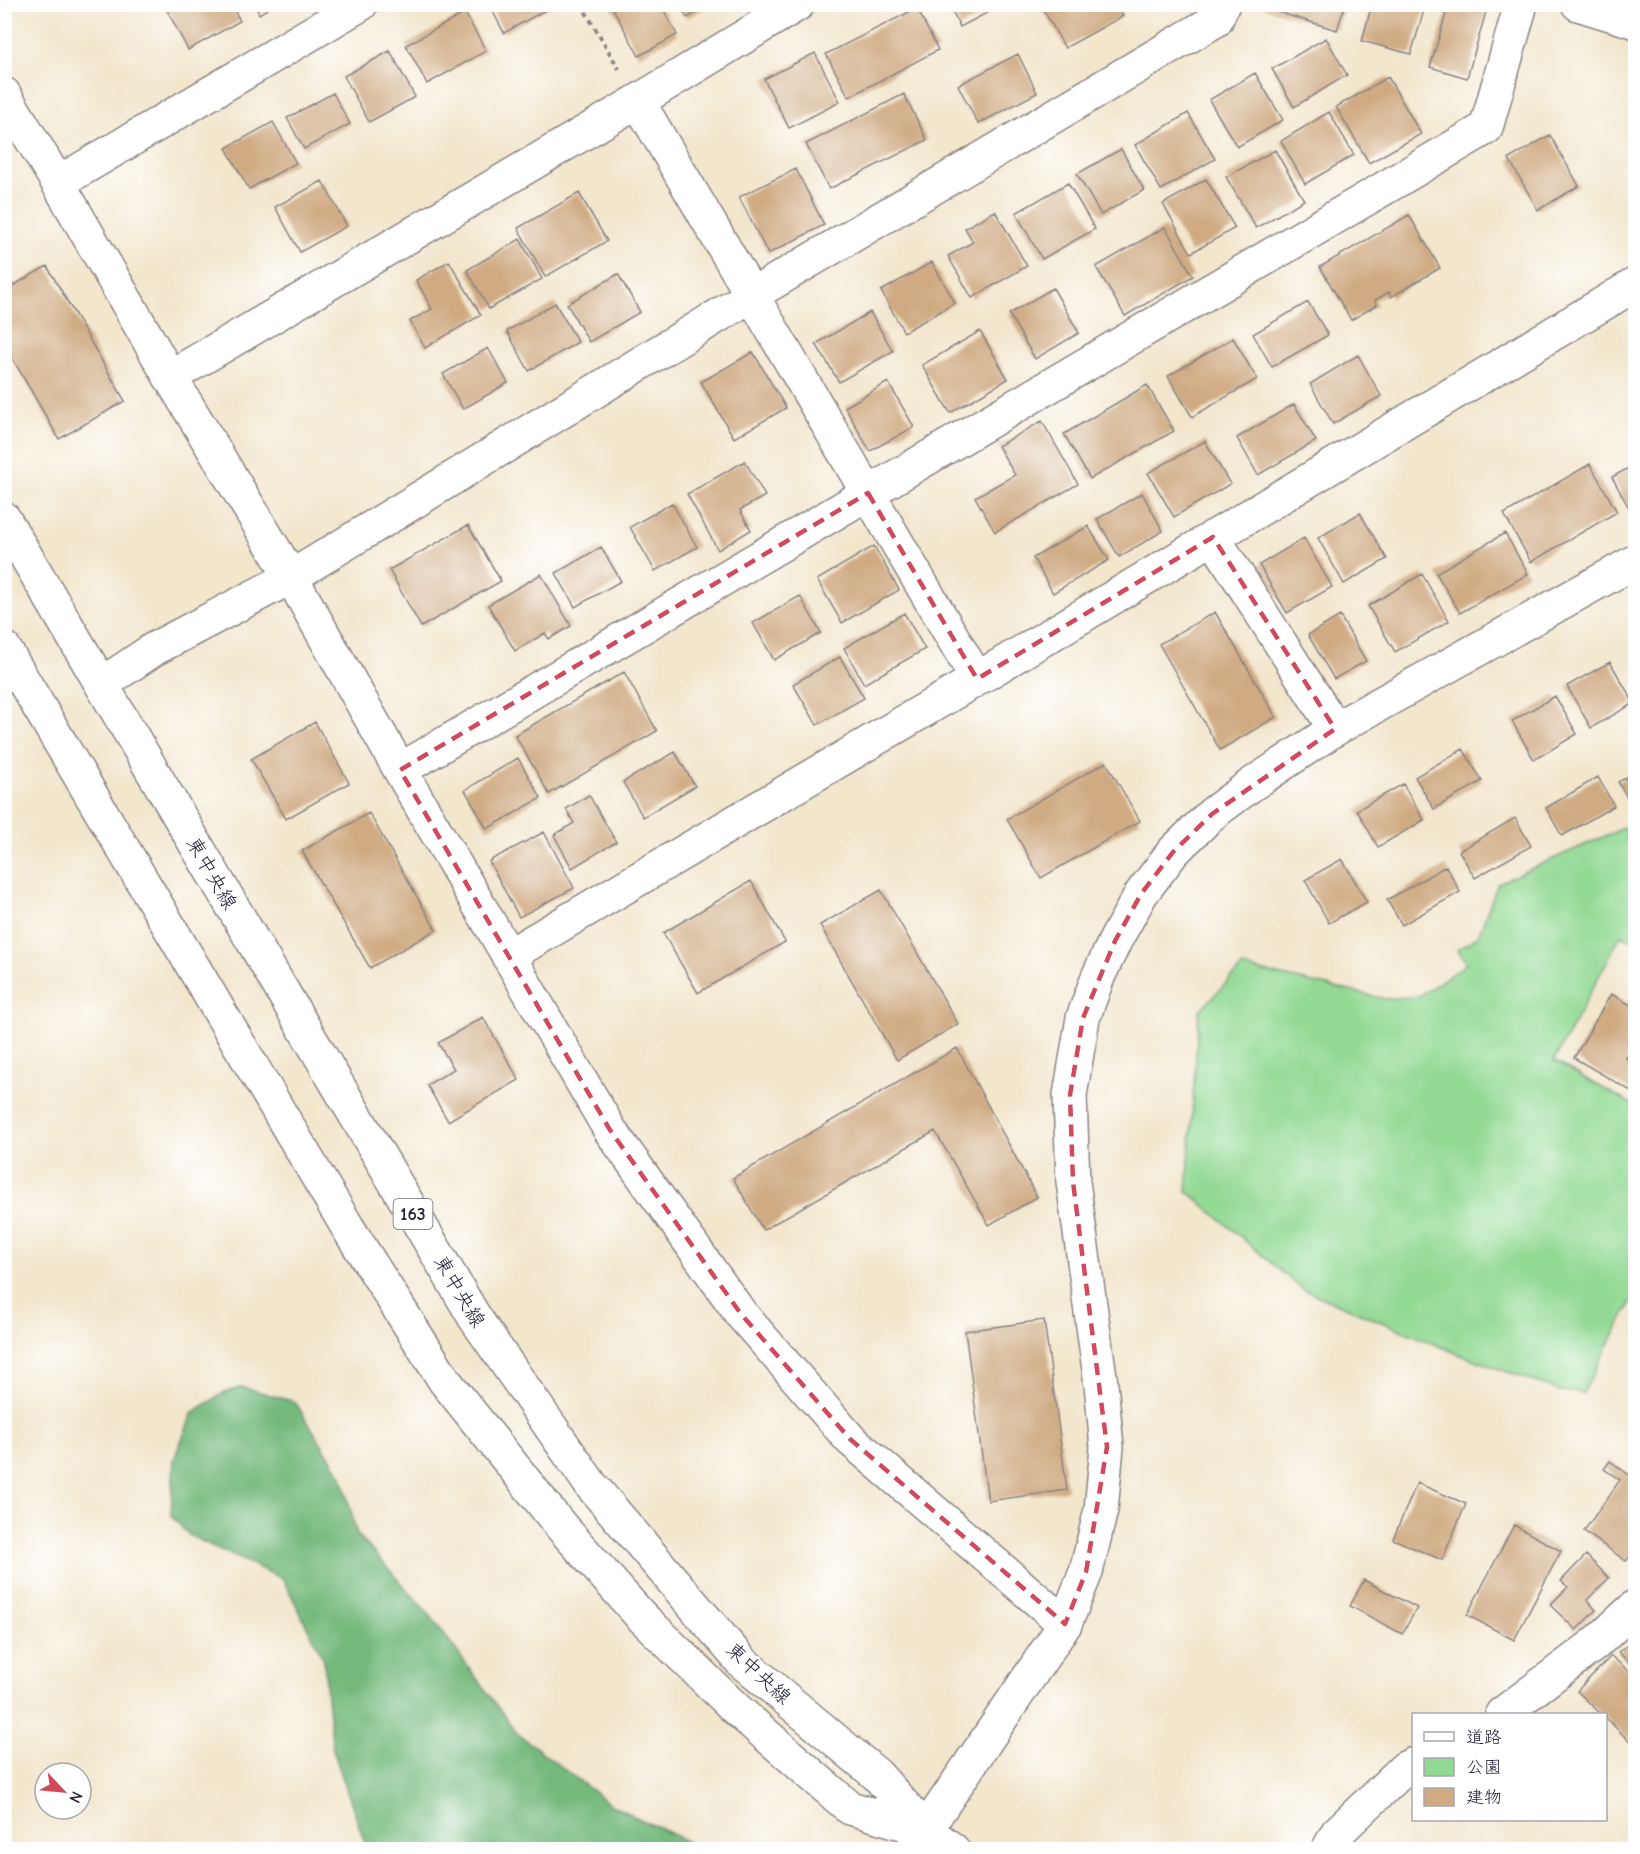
<svg xmlns="http://www.w3.org/2000/svg" width="1640" height="1854" font-family="'Comic Neue','Klee One',sans-serif">
<rect width="100%" height="100%" fill="#fff"/>
<filter id="ink" filterUnits="userSpaceOnUse"><feTurbulence type="fractalNoise" baseFrequency=".0167" numOctaves="2"/><feDisplacementMap in="SourceGraphic" scale="12" xChannelSelector="R" yChannelSelector="G"/><feConvolveMatrix kernelMatrix="1 2 1 2 8 2 1 2 1" color-interpolation-filters="sRGB"/></filter>
<filter id="wash" filterUnits="userSpaceOnUse"><feTurbulence type="fractalNoise" baseFrequency=".008" numOctaves="4" result="noise"/><feDisplacementMap in="SourceGraphic" scale="24" xChannelSelector="R" yChannelSelector="G"/><feGaussianBlur stdDeviation="1.35" result="paint"/><feColorMatrix in="noise" values="0 0 0 0 0 0 0 0 0 0 0 0 0 0 0 0 0 1.4 0 .05"/><feComposite in="paint" operator="in"/></filter>
<g filter="url(#wash)">
<rect width="100%" height="100%" fill="#f2e6cc"/>
<path fill="#92d993" stroke="#5a7e67" stroke-width="1.5" d="M1635,823V942L1621,935L1554,1061L1635,1106V1295L1583,1393L1560,1391L1461,1355L1302,1289L1187,1191L1199,1011L1242,967L1386,999L1419,996L1467,963L1457,950L1478,936L1498,883Z"/>
<path fill="#75b97d" stroke="#4c6e5c" stroke-width="1.5" d="M242,1387L295,1402L342,1476L357,1534L430,1615L517,1733L611,1805L702,1849H367L333,1750L327,1698L324,1660L283,1579L190,1536L171,1516L174,1459L193,1412L224,1393Z"/>
<g id="blocks">
<path fill="#cfaa82" d="M173,4H231L240,21L188,50L166,8Z
M255,4H276L259,14Z
M489,4H556L504,33Z
M679,4H712L687,18Z
M949,4H1004L960,27Z
M1051,4H1117L1123,16L1065,48L1043,9Z
M1372,4H1417L1425,7L1411,54L1362,41Z
M1449,4H1461L1486,12L1467,78L1430,67Z
M617,5H661L677,35L639,56L612,7Z
M1265,5H1345L1337,30L1264,8Z
M917,8L938,50L849,97L826,54Z
M465,13L486,51L427,84L406,45Z
M1326,38L1347,75L1294,107L1272,69Z
M390,51L415,97L369,122L344,76Z
M815,53L840,102L789,128L764,79Z
M1018,54L1037,93L978,124L958,85Z
M1255,73L1283,120L1237,147L1209,100Z
M1388,77L1421,134L1369,163L1336,107Z
M333,93L350,124L304,149L287,118Z
M904,94L927,140L829,189L806,144Z
M1329,112L1354,155L1305,184L1281,141Z
M1188,113L1215,159L1161,190L1135,145Z
M273,122L296,163L249,189L226,148Z
M1550,135L1579,186L1538,210L1509,159Z
M1121,149L1144,190L1101,215L1077,174Z
M1275,150L1304,200L1256,228L1226,177Z
M796,169L824,225L768,254L739,197Z
M1206,179L1235,228L1191,253L1163,204Z
M322,181L347,226L300,252L275,207Z
M1068,183L1095,229L1042,259L1016,213Z
M579,193L607,241L545,277L518,228Z
M995,211L1027,266L972,298L948,256L973,242L965,228Z
M1409,215L1440,268L1391,297L1389,292L1375,300L1377,305L1351,320L1320,267Z
M1165,227L1193,276L1125,316L1096,267Z
M520,239L542,279L489,309L467,270Z
M449,261L481,315L425,348L410,321L432,309L416,280Z
M932,262L955,303L904,332L881,291Z
M47,266L125,401L59,439L4,344V291Z
M618,274L640,312L589,342L567,304Z
M1053,288L1079,333L1035,359L1009,314Z
M1308,302L1328,335L1272,367L1253,334Z
M555,303L578,342L529,371L507,331Z
M870,312L893,351L839,382L816,344Z
M980,331L1008,379L950,413L922,365Z
M1233,338L1257,379L1192,417L1168,376Z
M488,348L508,383L463,409L443,374Z
M753,352L786,408L734,438L701,382Z
M1358,355L1381,396L1333,424L1310,384Z
M888,382L914,427L870,451L845,407Z
M1147,385L1174,431L1090,479L1064,434Z
M1294,404L1316,441L1258,475L1237,438Z
M1042,421L1078,484L995,532L975,497L1015,475L998,446Z
M1205,441L1230,484L1174,517L1148,473Z
M745,461L765,496L740,510L751,530L718,550L687,494Z
M1590,464L1617,512L1531,562L1504,514Z
M1636,464V502L1628,506L1612,477Z
M1142,493L1163,531L1119,557L1097,519Z
M672,503L697,547L655,571L630,527Z
M1360,513L1387,559L1344,584L1318,538Z
M468,525L501,581L421,627L389,570Z
M1088,526L1109,560L1053,593L1033,558Z
M1505,533L1528,574L1460,613L1436,573Z
M1304,538L1332,587L1287,613L1259,565Z
M874,546L899,590L842,623L817,580Z
M601,547L621,581L575,607L556,573Z
M541,574L571,626L549,639L545,633L515,651L488,605Z
M1422,574L1449,621L1395,652L1368,606Z
M800,596L821,633L774,660L753,623Z
M1215,612L1276,717L1220,750L1159,644Z
M904,613L925,649L864,684L844,648Z
M1340,616L1366,661L1334,679L1308,635Z
M840,657L864,698L817,725L793,684Z
M1610,662L1634,703L1591,728L1567,686Z
M624,672L657,731L549,794L515,735Z
M1555,696L1577,734L1534,760L1512,721Z
M315,722L349,783L286,819L251,759Z
M1463,749L1482,781L1434,809L1415,777Z
M675,752L695,786L643,817L623,782Z
M518,758L541,798L487,829L465,790Z
M1106,762L1140,821L1041,878L1007,819Z
M1636,772V808L1634,809L1618,782Z
M1598,777L1614,806L1562,836L1546,808Z
M1403,784L1424,820L1378,847L1357,810Z
M589,795L616,842L572,868L554,835L574,823L566,809Z
M369,813L436,930L370,968L302,851Z
M1515,818L1531,846L1475,878L1459,851Z
M544,832L574,888L519,917L489,861Z
M1342,859L1367,902L1329,923L1305,880Z
M1446,866L1460,892L1402,925L1387,900Z
M751,881L785,942L698,993L663,933Z
M881,890L958,1024L897,1060L820,925Z
M1611,994L1636,1008V1042L1626,1058L1636,1064V1094L1574,1058Z
M483,1017L519,1080L448,1121L427,1085L454,1069L438,1043Z
M957,1048L1037,1197L989,1225L935,1131L763,1230L733,1178Z
M1044,1320L1067,1490L988,1501L965,1331Z
M1610,1461L1636,1480V1549L1626,1561L1584,1531L1620,1480L1604,1469Z
M1417,1483L1466,1504L1442,1560L1393,1539Z
M1514,1525L1561,1551L1514,1640L1467,1615Z
M1586,1555L1609,1578L1587,1600L1596,1610L1576,1630L1550,1605L1568,1587L1561,1581Z
M1364,1580L1417,1608L1402,1634L1350,1606Z
M1636,1639V1669L1618,1652Z
M1611,1656L1636,1677V1739L1628,1740L1606,1718V1714H1601L1577,1691Z"/>
</g>
</g>
<g filter="url(#ink)">
<use href="#blocks" fill-opacity="0" stroke="#8a8484" stroke-width="1.5"/>
<g fill="none" stroke-linecap="round" stroke-linejoin="round">
<g stroke="#8a8484" stroke-width="36">
<path id="street" d="M1578,4L1636,22
M4,94L58,183L170,377L291,577L400,770L610,1130L741,1314L850,1439L1065,1624
M638,101L977,679
M58,183L361,4
M170,377L638,101L798,4
M1213,537L1335,729
M102,684L154,649L291,577L752,295L1216,20L1223,4
M400,770L1486,128L1521,4
M508,956L977,679L1636,284
M1502,1714L1595,1644L1636,1606
M1328,1850L1337,1833L1405,1768L1414,1764"/>
</g>
<g stroke="#8a8484" stroke-width="36">
<path id="secondary" d="M912,1850L1065,1624L1086,1572L1101,1510L1107,1447L1101,1384L1073,1182L1070,1095L1083,1018L1098,977L1115,941L1141,894L1173,852L1212,814L1251,785L1335,729L1636,561"/>
</g>
<g stroke="#8a8484" stroke-width="36">
<path id="highway" d="M4,519L475,1318L591,1485L742,1662L877,1775L926,1830L953,1850
M4,648L348,1228L445,1381L560,1525L640,1615L735,1708L850,1808L926,1830"/>
</g>
<path stroke="#8a8484" stroke-width="4" stroke-dasharray="4.5 4.5" stroke-linecap="butt" d="M581,4L619,69"/>
<use href="#street" stroke="#fff" stroke-width="33"/>
<use href="#secondary" stroke="#fff" stroke-width="33"/>
<use href="#highway" stroke="#fff" stroke-width="33"/>
</g>
</g>
<path fill="none" stroke="#d1495b" stroke-width="4.5" stroke-dasharray="12 8" stroke-linejoin="round" d="M868,493L977,679L1213,537L1335,729L1212,814L1173,852L1141,894L1115,941L1083,1018L1070,1095L1073,1182L1107,1447L1086,1572L1065,1624L850,1439L741,1314L610,1130L400,770Z"/>
<g text-anchor="middle" stroke-width="5" stroke-linejoin="round" paint-order="stroke">
<rect fill="#fff" stroke="#646476" stroke-width="1.5" x="393.5" y="1199" width="39" height="30" rx="4.5"/>
<g font-size="18" font-weight="bold" fill="#22223b">
<text x="413" y="1220">163</text>
</g>
<g font-size="20" fill="#22223b" stroke="#fff">
<text transform="translate(212 873) rotate(60)" y="7">東中央線</text>
<text transform="translate(460 1291) rotate(59)" y="7">東中央線</text>
<text transform="translate(759 1673) rotate(43)" y="7">東中央線</text>
</g>
</g>
<rect width="1640" height="1854" fill="none" stroke="#fff" stroke-width="24"/>
<rect x="1412" y="1713" width="195" height="108" fill="#ffffff" stroke="#a7a7b1" stroke-width="1.5"/>
<rect x="1424" y="1732" width="30" height="9" fill="#ffffff" stroke="#a7a7b1" stroke-width="1.5"/>
<text x="1466" y="1743" font-size="18" fill="#22223b">道路</text>
<rect x="1424" y="1758" width="30" height="18" fill="#92d993" stroke="#a7a7b1" stroke-width="1.5"/>
<text x="1466" y="1773" font-size="18" fill="#22223b">公園</text>
<rect x="1424" y="1788" width="30" height="18" fill="#cfaa82" stroke="#a7a7b1" stroke-width="1.5"/>
<text x="1466" y="1803" font-size="18" fill="#22223b">建物</text>
<g transform="translate(63 1791) rotate(116)"><circle r="28" fill="#ffffff" stroke="#a7a7b1" stroke-width="1.5"/>
<path d="M0-4.5L10 22L0 15L-10 22Z" fill="#d1495b"/>
<text y="-9" font-size="16" font-weight="bold" text-anchor="middle" fill="#22223b">N</text>
</g>
</svg>
